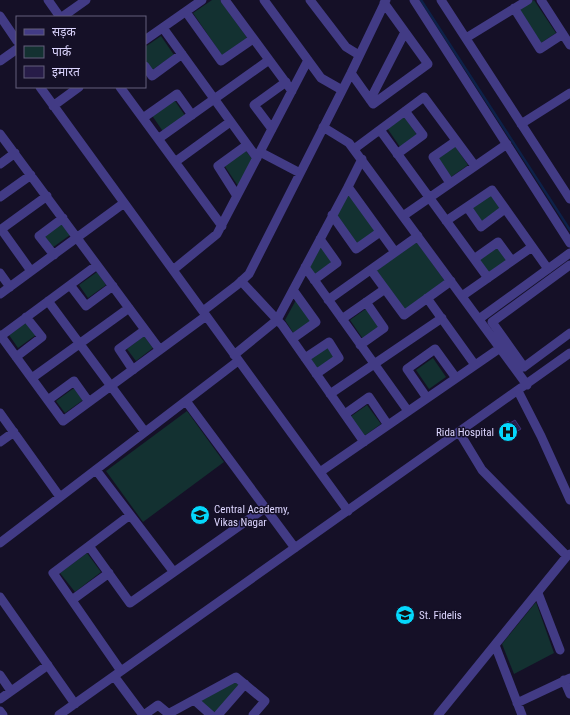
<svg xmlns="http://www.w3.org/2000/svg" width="570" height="715" font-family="'Roboto Condensed','Noto Sans Devanagari',sans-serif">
<rect width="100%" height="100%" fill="#151027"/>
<path fill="#133131" d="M212,0H220L248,39L223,57L193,13Z
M534,0L556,33L541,43L520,10Z
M161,36L174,55L152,70L145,60V47Z
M173,98L186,117L164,133L151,114Z
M404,116L417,135L400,147L387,128Z
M455,146L468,165L451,177L438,158Z
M245,150L253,160L238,186L224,165Z
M348,192L376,231L356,246L336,215Z
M490,193L501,208L482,221L471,207Z
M61,223L70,235L52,248L43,235Z
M416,241L445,281L405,311L376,271Z
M320,244L334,263L315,277L308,266Z
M497,245L507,260L488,274L478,259Z
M97,272L106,285L88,298L79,285Z
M296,300L311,322L294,334L285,320Z
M367,308L380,327L363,339L350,320Z
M27,322L36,335L18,348L9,335Z
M144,336L153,348L136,361L127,349Z
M328,346L336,358L318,370L310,358Z
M433,358L446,377L429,389L416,370Z
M74,388L83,400L65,413L56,401Z
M367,405L381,424L364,436L350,417Z
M187,411L224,462L143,522L106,471Z
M87,553L101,572L75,592L60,573Z
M536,602L554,653L514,674L502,644Z
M235,681L240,686L214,714L198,700Z"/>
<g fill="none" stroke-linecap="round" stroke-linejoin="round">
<path stroke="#0d2149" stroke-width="2.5" d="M421,0L570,230"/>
</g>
<path fill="#271c48" stroke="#3f2e74" d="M515,420L521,429L506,438L501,430L505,428L503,425L508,421L510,423Z"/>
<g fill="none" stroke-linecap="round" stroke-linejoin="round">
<path stroke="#423b85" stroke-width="9" d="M48,0L60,17
M225,0L292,91
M264,0L321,78L342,90
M310,0L346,47L359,55
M414,0L570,243
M441,0L570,199
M541,0L570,45
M514,8L540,49L563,34
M186,12L221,61L253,39
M0,16L17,41
M62,17L86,0
M163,28L257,158
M466,38L528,0
M145,40L202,0
M0,61L17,49
M145,66L152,76L182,54
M351,73L373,104L428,64L384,3
M40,87L348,511
M120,87L222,226
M370,100L405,32
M53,106L79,87
M143,118L177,94L192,115
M521,124L570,93
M323,127L349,143L527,385
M272,129L254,105L286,82
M380,130L488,278
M0,134L160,350
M158,139L269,60
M354,149L424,97L475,166
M260,152L300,173
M397,154L423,135L405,111
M175,162L230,122
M0,164L15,153
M450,183L433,157L456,141
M348,187L395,252
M237,196L218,166L247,145
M0,197L31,175
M467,207L481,227L505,209
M332,215L356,249L380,232
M403,216L507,144
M446,221L492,190L548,269
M1,229L31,271
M0,230L47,196
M54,255L39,236L63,218
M474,259L498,242L512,261
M570,265L492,322L524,367L570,333
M305,267L408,411
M173,270L217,234L308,60
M371,270L404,315L451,281
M0,273L10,287
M314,280L337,263L320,239
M241,281L282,325L364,442
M70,285L86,306L113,286
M0,294L124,203
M462,296L532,247
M427,298L475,365
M328,300L418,236
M48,301L145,432
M203,311L237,285L249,274L351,73L386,0
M342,319L385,289
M479,319L570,253
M0,335L63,421L206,316
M1,336L97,265
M292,339L316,322L293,290
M360,345L384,328L366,302
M234,355L277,320L348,187L362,159
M16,357L42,337L26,317
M305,358L329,342L339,358L316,374
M133,370L119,349L145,330
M32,378L129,308
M518,391L541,436L570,500
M330,394L442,318
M427,398L407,369L435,349L456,378
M48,400L74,381L89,402
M186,401L295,548
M0,413L60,497
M345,414L369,397L388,425
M459,432L482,470L567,556
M0,442L14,432
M96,470L173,571
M320,472L500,348
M0,543L238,361
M89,546L130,603L265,508
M538,593L560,650
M0,597L75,704
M72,600L109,573
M495,645L522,715
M121,671L53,573L130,515
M0,675L11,691
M114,676L143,715
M564,680L570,694
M0,699L48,665
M194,700L211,715
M517,703L570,678
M0,711L3,715
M168,714L236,677L265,701L253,715
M59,715L570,353
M144,715L158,705L170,715
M218,715L245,684
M438,715L567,556L570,554"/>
</g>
<defs>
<g id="hospital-disc" transform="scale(1)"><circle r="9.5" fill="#05d8fc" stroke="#151027"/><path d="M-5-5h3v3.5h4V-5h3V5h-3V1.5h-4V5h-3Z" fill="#111"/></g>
<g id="school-disc" transform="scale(1)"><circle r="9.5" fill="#05d8fc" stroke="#151027"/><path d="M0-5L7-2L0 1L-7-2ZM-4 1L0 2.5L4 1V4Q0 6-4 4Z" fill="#111"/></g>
<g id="university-disc" transform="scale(1)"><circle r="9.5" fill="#05d8fc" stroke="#151027"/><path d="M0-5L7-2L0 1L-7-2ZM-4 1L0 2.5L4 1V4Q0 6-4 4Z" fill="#111"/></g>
</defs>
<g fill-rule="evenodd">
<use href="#hospital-disc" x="508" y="432"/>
<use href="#school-disc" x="200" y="515"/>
<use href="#university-disc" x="405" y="615"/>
</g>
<g text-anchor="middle" stroke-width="3" stroke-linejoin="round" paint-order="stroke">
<g font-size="11" fill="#ddd6ff" stroke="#151027" text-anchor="start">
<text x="494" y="436" text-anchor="end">Rida Hospital</text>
<text x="214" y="513">Central Academy,<tspan x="214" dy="13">Vikas Nagar</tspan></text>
<text x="419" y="619">St. Fidelis</text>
</g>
</g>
<rect x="16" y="16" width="130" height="72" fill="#151027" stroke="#655f7d"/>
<rect x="24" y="29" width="20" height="6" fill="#423b85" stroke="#655f7d"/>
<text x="52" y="36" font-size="12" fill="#ddd6ff">सड़क</text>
<rect x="24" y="46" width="20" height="12" fill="#133131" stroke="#655f7d"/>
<text x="52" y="56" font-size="12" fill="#ddd6ff">पार्क</text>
<rect x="24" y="66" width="20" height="12" fill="#271c48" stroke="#655f7d"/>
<text x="52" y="76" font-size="12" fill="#ddd6ff">इमारत</text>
</svg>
